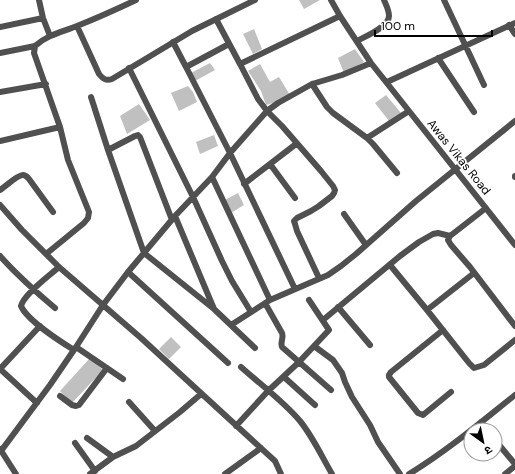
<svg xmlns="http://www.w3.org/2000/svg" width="515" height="474" font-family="'DM Sans','Noto Sans Devanagari',sans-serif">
<rect width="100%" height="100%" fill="#fff"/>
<path fill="#c0c0c0" d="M299,0H320L304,9Z
M254,29L262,49L253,54L243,34Z
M355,49L364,62L344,73L338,58Z
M210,63L215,70L195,81L191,73Z
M260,64L270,82L279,77L290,95L280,101L266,105L261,91L248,71Z
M188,86L193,92L197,102L179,111L171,93Z
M386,95L401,113L389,121L375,103Z
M139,104L150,120L127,134L120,116Z
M214,135L218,146L200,154L196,142Z
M238,193L244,205L231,213L225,200Z
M171,337L181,347L169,359L159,349Z
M90,358L103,370L72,403L60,391Z"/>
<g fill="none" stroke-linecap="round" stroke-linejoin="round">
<path stroke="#505050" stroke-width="6" d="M39,0L43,18L50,36
M331,0L340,16L371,63L409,111L515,245
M444,0L484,85
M216,19L240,64
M509,25L515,34
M77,26L99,74C103,79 106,81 112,79L192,31L255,0
M0,27L43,18
M357,41C366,36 389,27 389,16C389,10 386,5 384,0
M173,42L186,67
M229,44L186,67L230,153L295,289
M0,53L35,46
M438,58L474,112
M129,68L193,197L222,261L232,281L251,312
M387,82L515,23
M312,84L327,107L333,113L367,138L409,111
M0,92L46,84
M91,97L108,150L144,253L214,309
M367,138L373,144L397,173
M0,141L60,127
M108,150L135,136L138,135L140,137L172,220
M270,164L295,198
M515,176V177
M212,177L270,300
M244,184L296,144
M0,190C5,187 17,175 23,175C26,175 27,177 29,179L53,212
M0,205L22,230L59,267L141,338L275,461L281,474
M486,208L450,236L448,240L451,245L470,267L515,326
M344,214L366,245
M175,216L214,309L255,348
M46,254L84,223L88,218L89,212L68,160L60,127L34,53L35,46C47,35 62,32 77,26C97,18 117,9 136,0
M0,256C17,275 36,292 55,308
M390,265L427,310L469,363L474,368L484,365L515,340
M59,267C49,276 24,294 21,306C27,320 61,342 74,350
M128,272L228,363
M319,278L297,231L295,224L294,221L297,218L311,211L319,206L332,196L334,193L335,190L333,186L321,171L282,126L267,111L258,99L240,64L340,16
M265,303L282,333C284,338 280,342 282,347L331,390
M338,307L370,345
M427,310L474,273
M323,320L400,256L419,242L433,234L438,233L450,236
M231,325L270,300L328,275L341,266L356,254L416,201L515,121
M443,330L391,372L389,375V377L418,413L423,415L451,392
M314,346L333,360L342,373L345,382L352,397L370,425L378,442L400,474
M76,347L123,379
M241,367C261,385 283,401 300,421C313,437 322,457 332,474
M0,369L40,326
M0,369L37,403
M284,377L315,405
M60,396L72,405L76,406L79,405L107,368
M129,402L155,431
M481,422L487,430
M236,426L268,391L299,362L329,330L309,300
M87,438L113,457
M495,440L515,464
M75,443L95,471
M0,449L16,474
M1,451L50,385L76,347L103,305L128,272L175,216L212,177L230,153L267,111L278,103L312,84L342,75L371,63
M90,474L113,457L136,446L180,412L201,394
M225,474L261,448
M409,474C447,451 481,422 515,395
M505,474L515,466"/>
</g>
<g text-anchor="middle" stroke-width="3.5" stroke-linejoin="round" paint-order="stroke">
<g font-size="12" fill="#000" stroke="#fff">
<text transform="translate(459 157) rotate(51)" y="4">Awas Vikas Road</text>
</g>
</g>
<g transform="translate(483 442) rotate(147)"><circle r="19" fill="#ffffff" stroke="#999999"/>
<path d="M0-3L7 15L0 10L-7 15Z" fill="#000000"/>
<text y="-6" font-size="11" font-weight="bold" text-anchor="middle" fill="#000000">उ</text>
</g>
<path d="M375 30v6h117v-6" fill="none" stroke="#000000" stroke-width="2"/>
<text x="381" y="30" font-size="12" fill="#000000" stroke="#ffffff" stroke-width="3" paint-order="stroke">100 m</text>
</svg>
